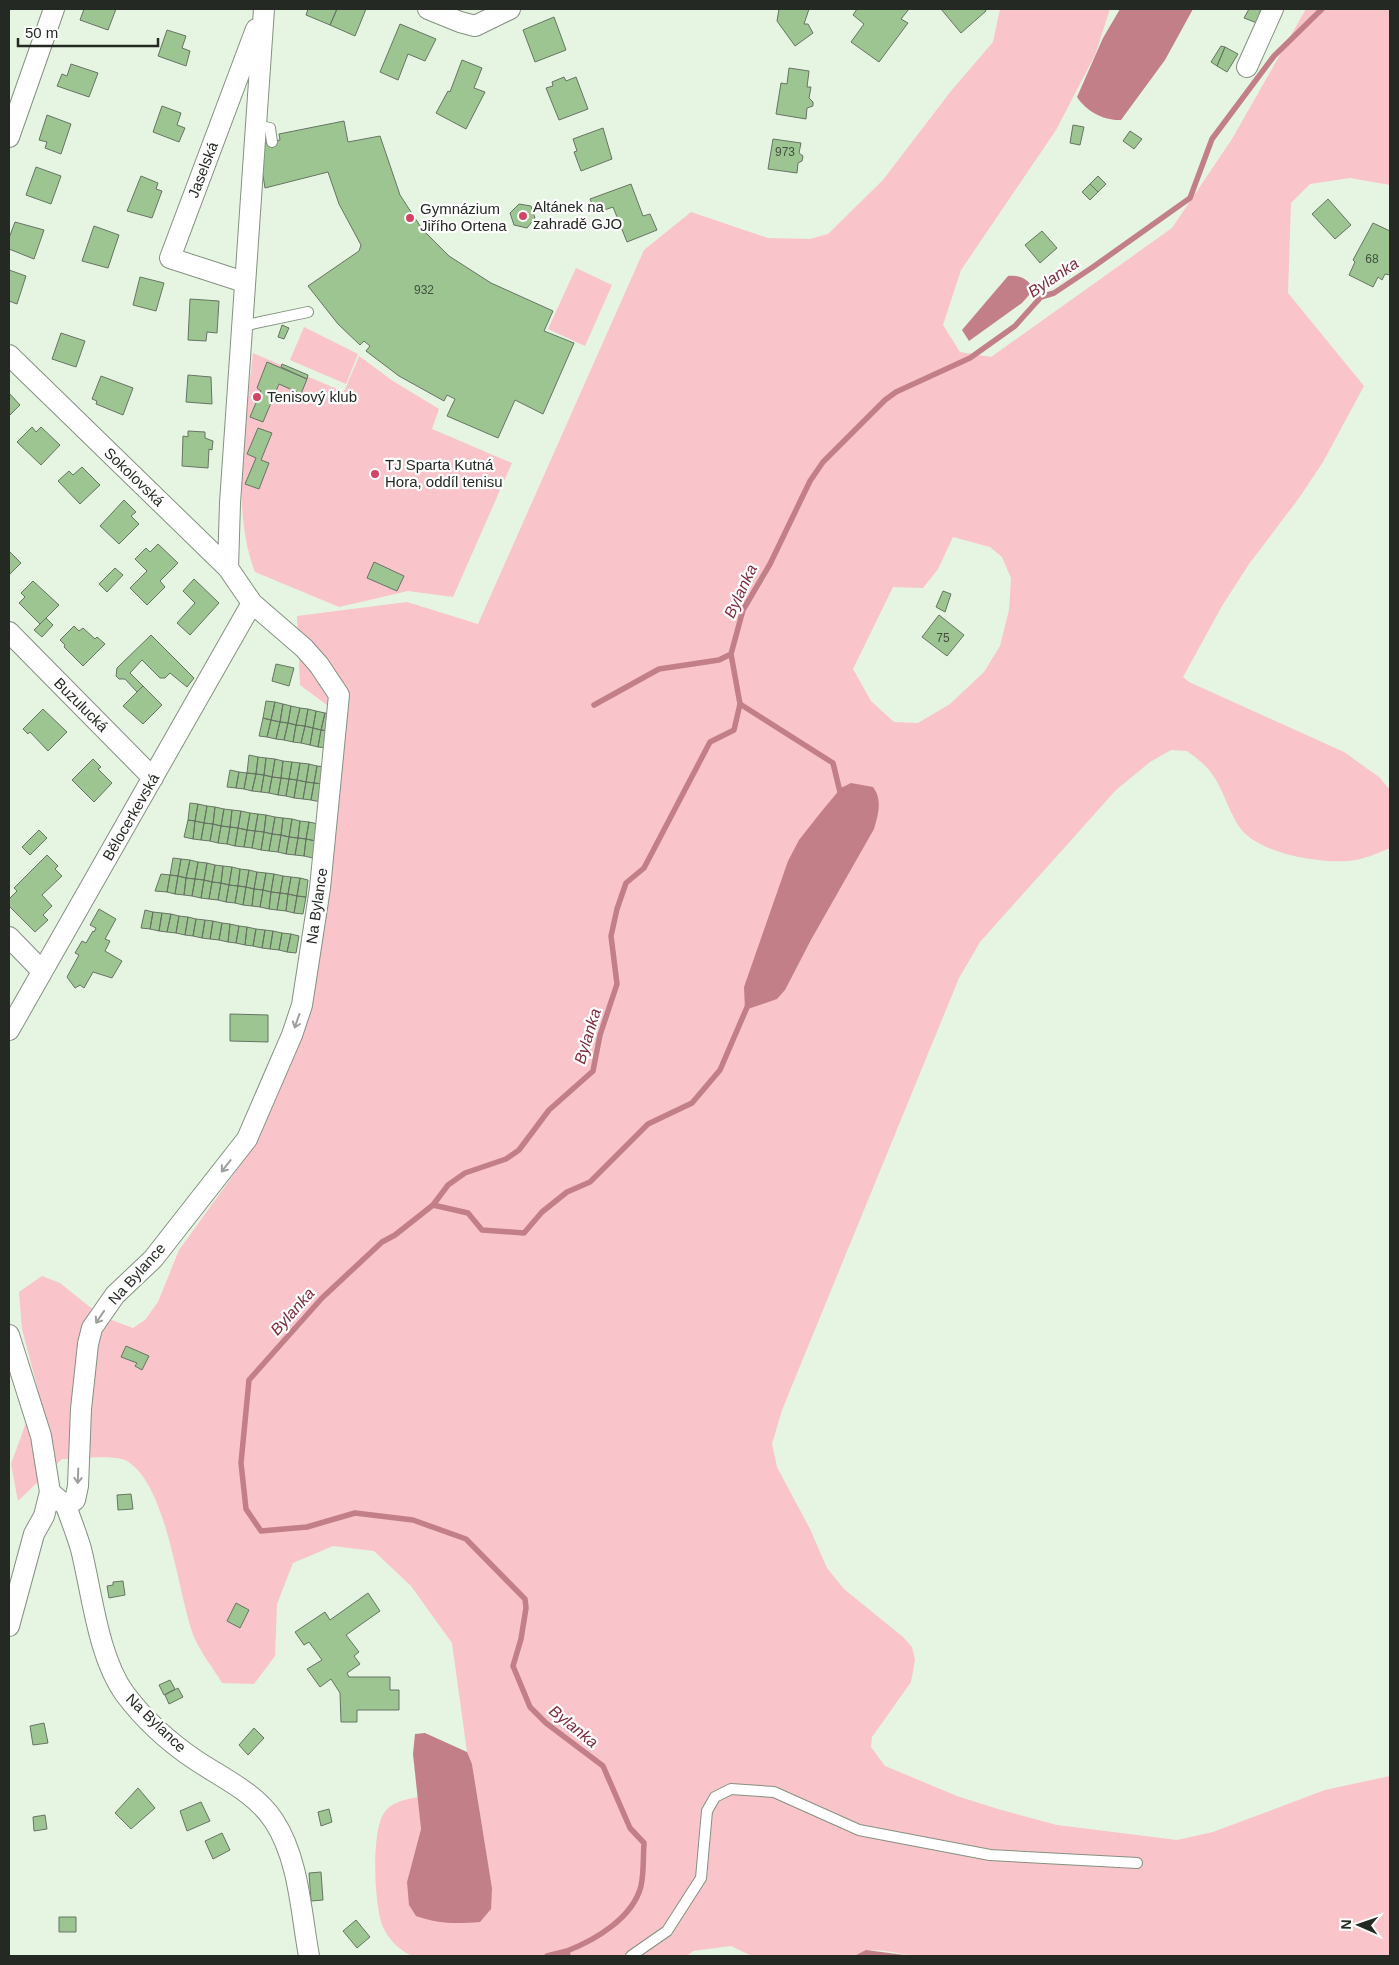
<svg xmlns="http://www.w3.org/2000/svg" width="1399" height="1965" font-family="Arial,sans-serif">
<rect width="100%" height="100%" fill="#e6f4e2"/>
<path fill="#f9c4ca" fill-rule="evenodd" d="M1000,9H1110L1095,55L1056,130L961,270L943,325L960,352L991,357L1172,228L1232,139L1306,9H1390V185L1350,178L1310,184L1291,203L1288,293L1364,386L1323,462L1299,498L1249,564L1222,606L1183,677L1189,682L1344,752L1379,777L1390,790V848C1376,854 1362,860 1347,861C1317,863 1255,853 1238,825C1228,809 1223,789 1212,774C1206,765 1196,758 1187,751L1171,750L1150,762L1116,790L980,942L959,978L782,1410L772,1444L777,1467L810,1529L827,1568L844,1589L903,1637L912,1647L915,1660L911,1682L872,1737L871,1747L885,1766L957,1796L998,1809L1057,1825L1177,1840L1213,1832L1325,1790L1390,1776V1956H912C893,1953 872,1945 854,1956H752L731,1946L693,1951L687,1956H412C399,1950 389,1940 383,1927C374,1906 371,1832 384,1813C392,1801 405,1800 418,1797L421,1829L407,1882L492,1888L472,1764L467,1752L452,1643L411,1586L374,1551L333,1546L293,1563L277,1604L275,1656L254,1684L222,1683C213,1668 201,1653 194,1637C177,1592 168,1486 127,1461C115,1454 77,1459 62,1459L18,1501L11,1464L38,1390L22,1329L19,1292L42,1276L60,1283L101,1316L133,1328L145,1320L158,1302L179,1250L252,1149L321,920L347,720L300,685L297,616L407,602L478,624L644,250L691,212L768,238L810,239L828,234L883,180L951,91L993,42ZM953,537L990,547L1002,557L1011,578L1009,610L1000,646L984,672L950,704L918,723L894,722L871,701L853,669L893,587L923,588L938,569ZM812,938L785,989L776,999L745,1009Z
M576,268L612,285L585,346L548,329Z
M304,327L358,354L346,384L290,360Z
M253,353L344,392L359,356L393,381L439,409L432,429L512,463L453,597L408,591L339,607L255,572C230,507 246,422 253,353Z"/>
<path fill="#c27f87" d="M1120,9H1193L1165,60L1121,120C1104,121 1086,111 1077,97L1103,38Z
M1008,276C1017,275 1025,277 1031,285L1030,294L1022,303L969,341L962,330Z
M851,783L873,787C883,800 878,815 874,829L812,938L785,990L777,999L745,1010L744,987L788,861L799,840L821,812L841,788Z
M425,1733L467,1752L472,1764L492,1888L491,1909L480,1922C456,1924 438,1924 416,1916L409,1905L407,1882L421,1829L413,1754L415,1734Z
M866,1950L912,1956H854Z"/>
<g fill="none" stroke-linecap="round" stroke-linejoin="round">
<path stroke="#c27f87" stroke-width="5.5" d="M740,704L833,763L841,796
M594,705L659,669L719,660L731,654
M433,1205L468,1213L482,1230L524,1233L542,1212L567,1192L590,1182L648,1124L692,1103L720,1070L748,1005
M547,1956L567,1951
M568,1956L567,1951C595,1940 633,1918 641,1886C644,1873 643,1857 644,1843L630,1828L603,1766L546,1723L530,1707L513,1666L521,1639L526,1608L525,1599L466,1539L413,1520L355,1513L307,1527L261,1531L246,1509L241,1463L249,1380L322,1298L382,1242L395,1235L433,1205L448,1185L465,1173L506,1159L519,1150L549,1110L593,1071L600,1035L617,984L611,936L617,909L626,883L644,868L710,742L734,730L740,704L731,654L743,610L770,564L810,481L823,462L885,400L896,392L970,358L1015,326L1041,297L1054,293L1093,267L1190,198L1212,139L1274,56L1322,9"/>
</g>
<path fill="#9dc591" stroke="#677464" d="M84,9H116L108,30L80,20Z
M308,9H337L330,25L306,15Z
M337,9H366L355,36L330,25Z
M779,9H809L804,24H808L813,33L795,46L777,21Z
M857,9H909L901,19L908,23L879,62L851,42L864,24L853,15Z
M941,9H985L986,11L961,33Z
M1249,9H1261L1257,23L1244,18Z
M554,17L566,50L535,62L523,30Z
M400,24L436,39L425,61L408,54L398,80L380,72Z
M167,30L186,36L182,48L190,51L186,66L158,56Z
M1221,46L1225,47L1217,66L1211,62Z
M1225,47L1238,54L1227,72L1217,66Z
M462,60L482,68L474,88L485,92L466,129L436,113L448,91L450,92Z
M71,64L98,73L89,97L57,86L62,74L67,76Z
M789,68L809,71L807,87H811L809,98L813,102V106L807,108L806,119L776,114L781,83L787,84Z
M564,77L566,81L576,77L588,109L559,120L546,88L553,86L552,82Z
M162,106L181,113L177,125L185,128L179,142L153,132Z
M47,115L71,124L61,154L45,148L47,142L39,140Z
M344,121L348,142L380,136L400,195L422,229L449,256L491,283L553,311L544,331L574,343L543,414L515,400L498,438L447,416L455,399L447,395L444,401L399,376L366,351L370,346L364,341L360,345L338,324L308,286L359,251L361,245L339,204L328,172L265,188L258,145L280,140L279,134Z
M1073,125L1084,127L1080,145L1070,143Z
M603,128L612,159L581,171L574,152L577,151L573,139Z
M1130,131L1142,139L1134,149L1123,141Z
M773,139L801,143L799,153L803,156L802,161L798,163L797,173L768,169Z
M36,167L61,176L51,204L26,195Z
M141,176L158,183L156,189L162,191L152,218L127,211Z
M1098,176L1106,184L1098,192L1090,184Z
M631,184L643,216L650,214L657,230L627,242L613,207L596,213L590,199Z
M1090,184L1098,192L1090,200L1082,192Z
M1328,199L1351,225L1335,239L1312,214Z
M519,204L531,206L535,218L527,228L514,225L510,213Z
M15,222L44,230L34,259L9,249V238Z
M1373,223L1390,231V275L1385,274L1382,280L1378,277L1373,287L1349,275L1355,262L1353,260Z
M94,226L119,235L108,268L82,261Z
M1042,231L1057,248L1040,263L1025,245Z
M9,270L26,276L17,304L9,301Z
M140,277L164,283L156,311L133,305Z
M190,299L219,301L217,333L207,332L206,341L188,340Z
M282,325L289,328L284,339L278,337Z
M61,333L85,341L76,367L52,359Z
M267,362L307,379L301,394L279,384L263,422L250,417L261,391L257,388Z
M282,364L308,375L307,379L281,367Z
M188,375L211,377L212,404L186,402Z
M101,376L133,388L123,415L96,404L97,401L92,399Z
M9,393L20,405L9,416Z
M32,427L36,432L41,427L60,445L41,465L17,442Z
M258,428L272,433L261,460L269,463L259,489L245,484L256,458L247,454Z
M188,431L205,432V438L213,441L212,450L209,449L208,468L182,466L183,436L188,437Z
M82,467L100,485L80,504L58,481L69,471L73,475Z
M124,500L136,512L131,516L139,524L119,544L100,526Z
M158,544L178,563L160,581L165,587L147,605L130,588L147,571L135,559L146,548L150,552Z
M9,551L21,563L9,575Z
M374,562L404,576L397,591L367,578Z
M115,568L123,575L107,592L99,584Z
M194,579L219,603L190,635L177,623L195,603L183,591Z
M33,581L59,605L40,624L19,603L25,597L21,593Z
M943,591L951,594L945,612L936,607Z
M939,615L964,635L947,656L922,637Z
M46,618L53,625L42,637L34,630Z
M74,626L79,631L83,628L95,639L97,637L105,644L83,666L64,647L65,645L60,640Z
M151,635L194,678L187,687L170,673L165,678H160L142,660L130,673L143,686L137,692L125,679H119L116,676L117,668Z
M276,664L294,668L289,686L272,681Z
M143,686L162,705L143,724L123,706Z
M266,701L275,702L271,720L263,718Z
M275,702L283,704L280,722L271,720Z
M283,704L291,706L288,723L280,722Z
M291,706L300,708L296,725L288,723Z
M300,708L308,709L305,726L296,725Z
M43,709L67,732L48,751L30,732L28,734L23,729Z
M308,709L316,711L313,728L305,726Z
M316,711L325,713L321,730L313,728Z
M325,713L334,715L330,731L321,730Z
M263,718L271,720L267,737L259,736Z
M271,720L280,722L276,739L267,737Z
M280,722L288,723L284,740L276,739Z
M288,723L296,725L293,742L284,740Z
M296,725L305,726L301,743L293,742Z
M305,726L313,728L310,745L301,743Z
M313,728L321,730L318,747L310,745Z
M321,730L330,731L327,748L318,747Z
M249,755L258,757L256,774L247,773Z
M258,757L266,758L264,775L256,774Z
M266,758L275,759L272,777L264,775Z
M93,759L101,767L98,769L112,783L94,802L72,780Z
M275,759L283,761L281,778L272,777Z
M283,761L292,762L289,779L281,778Z
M292,762L300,763L297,780L289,779Z
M300,763L309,764L306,782L297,780Z
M309,764L317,766L314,783L306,782Z
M317,766L326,767L323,784L314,783Z
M230,770L239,772L236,788L227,787Z
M239,772L247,773L244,789L236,788Z
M247,773L256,774L252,791L244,789Z
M256,774L264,775L261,792L252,791Z
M264,775L272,777L269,793L261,792Z
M272,777L281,778L278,795L269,793Z
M281,778L289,779L286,796L278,795Z
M289,779L297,780L294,798L286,796Z
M297,780L306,782L303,799L294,798Z
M306,782L314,783L311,800L303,799Z
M314,783L323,784L321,802L311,800Z
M190,803L198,804L195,821L188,820Z
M198,804L207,806L204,823L195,821Z
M207,806L215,807L213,824L204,823Z
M215,807L224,809L221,826L213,824Z
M224,809L232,810L230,827L221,826Z
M232,810L241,811L238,828L230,827Z
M241,811L250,813L247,830L238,828Z
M250,813L258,814L255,831L247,830Z
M258,814L266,815L264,832L255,831Z
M266,815L275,817L272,834L264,832Z
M275,817L283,818L281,835L272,834Z
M283,818L292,819L289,837L281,835Z
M292,819L300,821L298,838L289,837Z
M188,820L195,821L193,839L184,837Z
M195,821L204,823L201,840L193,839Z
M300,821L309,822L306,839L298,838Z
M309,822L318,824L316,841L306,839Z
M204,823L213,824L210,841L201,840Z
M213,824L221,826L218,843L210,841Z
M221,826L230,827L227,844L218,843Z
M230,827L238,828L235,846L227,844Z
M238,828L247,830L244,847L235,846Z
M39,830L47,838L30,855L22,847Z
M247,830L255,831L252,848L244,847Z
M255,831L264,832L261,850L252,848Z
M264,832L272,834L269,851L261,850Z
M272,834L281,835L278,852L269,851Z
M281,835L289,837L286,854L278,852Z
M289,837L298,838L295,855L286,854Z
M298,838L306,839L304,856L295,855Z
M306,839L316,841L313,858L304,856Z
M47,855L58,866L55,869L62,876L42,895L52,906L43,915L48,920L35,932L9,906V899L17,891L14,888Z
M173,858L181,859L178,876L170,875Z
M181,859L190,860L186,878L178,876Z
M190,860L198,862L195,879L186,878Z
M198,862L207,863L204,880L195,879Z
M207,863L215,865L212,882L204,880Z
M215,865L223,866L221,883L212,882Z
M223,866L232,867L229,885L221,883Z
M232,867L240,869L238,886L229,885Z
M240,869L249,870L246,887L238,886Z
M249,870L257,872L254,889L246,887Z
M257,872L266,873L263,890L254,889Z
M266,873L274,874L271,892L263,890Z
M161,874L170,875L167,892L155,891Z
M274,874L283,876L280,893L271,892Z
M170,875L178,876L175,894L167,892Z
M178,876L186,878L184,895L175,894Z
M283,876L291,877L288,894L280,893Z
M291,877L300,878L297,896L288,894Z
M186,878L195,879L192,896L184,895Z
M300,878L308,880L306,897L297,896Z
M195,879L204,880L201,898L192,896Z
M204,880L212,882L209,899L201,898Z
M212,882L221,883L218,900L209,899Z
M221,883L229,885L226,902L218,900Z
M229,885L238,886L235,903L226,902Z
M238,886L246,887L243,905L235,903Z
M246,887L254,889L252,906L243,905Z
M254,889L263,890L260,907L252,906Z
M263,890L271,892L269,909L260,907Z
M271,892L280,893L277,910L269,909Z
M280,893L288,894L286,911L277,910Z
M288,894L297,896L294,913L286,911Z
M297,896L306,897L303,914L294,913Z
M99,909L116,919L105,939L110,941L105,951L122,961L112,978L93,972L84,988L80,985L75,988L67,977L79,955L75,953L82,941L86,943L93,931L94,932L96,928L90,925Z
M145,910L153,912L150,929L141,928Z
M153,912L162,913L159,931L150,929Z
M162,913L171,914L167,932L159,931Z
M171,914L179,916L176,933L167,932Z
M179,916L188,917L185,935L176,933Z
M188,917L196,919L193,936L185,935Z
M196,919L205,920L202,938L193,936Z
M205,920L213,921L210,939L202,938Z
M213,921L222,923L219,940L210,939Z
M222,923L230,924L228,942L219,940Z
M230,924L239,926L236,943L228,942Z
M239,926L247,927L245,945L236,943Z
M247,927L256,929L253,946L245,945Z
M256,929L265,930L262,948L253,946Z
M265,930L273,931L270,949L262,948Z
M273,931L282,933L279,950L270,949Z
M282,933L291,934L287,952L279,950Z
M291,934L299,936L296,953L287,952Z
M230,1014L268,1015V1042L230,1041Z
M126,1346L149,1356L142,1370L135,1366L137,1363L121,1357Z
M131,1494L133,1509L118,1510L117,1495Z
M123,1581L125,1595L109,1598L107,1586L113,1585V1582Z
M368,1593L380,1611L346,1635L359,1652L354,1656L360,1664L347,1673L349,1677H390V1690H399V1710H357V1722H341L340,1693L331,1679L320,1687L307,1669L322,1660L309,1642L304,1645L295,1632L325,1612L330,1620Z
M236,1603L249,1610L240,1628L227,1621Z
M170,1680L175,1689L164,1695L159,1685Z
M178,1688L183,1697L169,1704L165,1695Z
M44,1723L48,1743L33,1745L30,1726Z
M254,1728L264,1738L248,1755L239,1745Z
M138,1788L155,1808L131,1829L115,1813Z
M201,1802L210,1821L187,1831L180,1811Z
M329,1809L332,1822L321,1826L318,1812Z
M45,1815L47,1829L34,1831L33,1817Z
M222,1833L230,1850L213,1859L205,1841Z
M321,1872L323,1900L311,1901L309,1873Z
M59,1917H76V1932H59Z
M356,1920L370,1937L357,1948L343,1931Z"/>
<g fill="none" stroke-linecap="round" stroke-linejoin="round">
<g stroke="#849181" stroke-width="12">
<path id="lane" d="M256,125L270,128L272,142
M242,326L308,312
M631,1956L667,1931L701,1878L707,1811L715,1797L731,1789L774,1792L859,1830L990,1855L1137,1863"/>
</g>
<g stroke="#849181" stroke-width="22">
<path id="street" d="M428,9L460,22L475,26L510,9
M1247,67L1273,9
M9,137L54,9
M244,282L170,258L256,29
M9,355L228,568L252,603L304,648L319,665L339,695L320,888L302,1005L292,1035L247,1139L153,1259L115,1295L92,1328L88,1344L81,1409L78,1486L75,1500L66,1506
M228,568L230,503L264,9
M9,632L153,778
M9,937L42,971
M9,1030L252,603
M9,1335L41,1436L50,1492L66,1506
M66,1506C71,1520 77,1535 81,1549C92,1593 98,1657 125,1694C143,1718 169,1742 194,1759C222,1778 255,1792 274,1821C299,1859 301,1913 309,1956
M9,1626L34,1534L44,1516L50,1492"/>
</g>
<use href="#lane" stroke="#fff" stroke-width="10"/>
<use href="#street" stroke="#fff" stroke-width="20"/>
</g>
<defs><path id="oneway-shaft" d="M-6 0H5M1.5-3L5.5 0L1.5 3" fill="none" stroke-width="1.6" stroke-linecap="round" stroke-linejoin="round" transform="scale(1.25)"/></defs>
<g stroke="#9c9f9c">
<use href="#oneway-shaft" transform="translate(297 1021) rotate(109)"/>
<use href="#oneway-shaft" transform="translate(226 1166) rotate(128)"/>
<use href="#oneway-shaft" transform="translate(100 1317) rotate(124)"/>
<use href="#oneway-shaft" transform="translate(78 1476) rotate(92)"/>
</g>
<g fill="#d44564" stroke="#fff" stroke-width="2">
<circle cx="523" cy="216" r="5"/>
<circle cx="410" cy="218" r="5"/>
<circle cx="257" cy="397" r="5"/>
<circle cx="375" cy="474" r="5"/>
</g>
<g text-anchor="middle" stroke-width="4.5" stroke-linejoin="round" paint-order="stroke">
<g font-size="12" fill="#42513e">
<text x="785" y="156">973</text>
<text x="1372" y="263">68</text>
<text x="424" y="294">932</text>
<text x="943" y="642">75</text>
</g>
<g font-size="15" fill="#242a23" stroke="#fff">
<text transform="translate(203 170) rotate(-69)" y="5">Jaselská</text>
<text transform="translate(134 477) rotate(44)" y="5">Sokolovská</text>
<text transform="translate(81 705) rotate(45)" y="5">Buzulucká</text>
<text transform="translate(131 817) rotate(-60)" y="5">Bělocerkevská</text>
<text transform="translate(317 906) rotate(-82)" y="5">Na Bylance</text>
<text transform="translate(137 1274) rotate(-48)" y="5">Na Bylance</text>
<text transform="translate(156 1723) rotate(44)" y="5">Na Bylance</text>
</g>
<g font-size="15" fill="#242a23" stroke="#fff" text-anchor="start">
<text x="533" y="212">Altánek na<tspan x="533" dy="17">zahradě GJO</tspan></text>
<text x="420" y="214">Gymnázium<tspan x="420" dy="17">Jiřího Ortena</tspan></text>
<text x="267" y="402">Tenisový klub</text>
<text x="385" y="470">TJ Sparta Kutná<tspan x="385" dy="17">Hora, oddíl tenisu</tspan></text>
</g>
<g font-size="16" font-style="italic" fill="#7e2c3c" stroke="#fff">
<text transform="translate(1053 277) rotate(-34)" y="6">Bylanka</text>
<text transform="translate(740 591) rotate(-65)" y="6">Bylanka</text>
<text transform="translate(587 1036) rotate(-73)" y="6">Bylanka</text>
<text transform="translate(292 1311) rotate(-48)" y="6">Bylanka</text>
<text transform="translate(574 1726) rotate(39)" y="6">Bylanka</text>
</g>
</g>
<rect width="1399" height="1965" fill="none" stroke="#242a23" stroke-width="20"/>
<g transform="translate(1359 1925) rotate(272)" stroke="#ffffff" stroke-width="4" paint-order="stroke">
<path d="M0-4L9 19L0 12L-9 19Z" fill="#242a23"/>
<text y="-8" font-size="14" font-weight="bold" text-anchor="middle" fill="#242a23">N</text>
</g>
<path d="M18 38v8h140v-8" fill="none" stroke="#242a23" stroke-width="2.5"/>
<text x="25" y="38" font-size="15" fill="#242a23" stroke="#ffffff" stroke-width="4" paint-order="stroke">50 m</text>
</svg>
